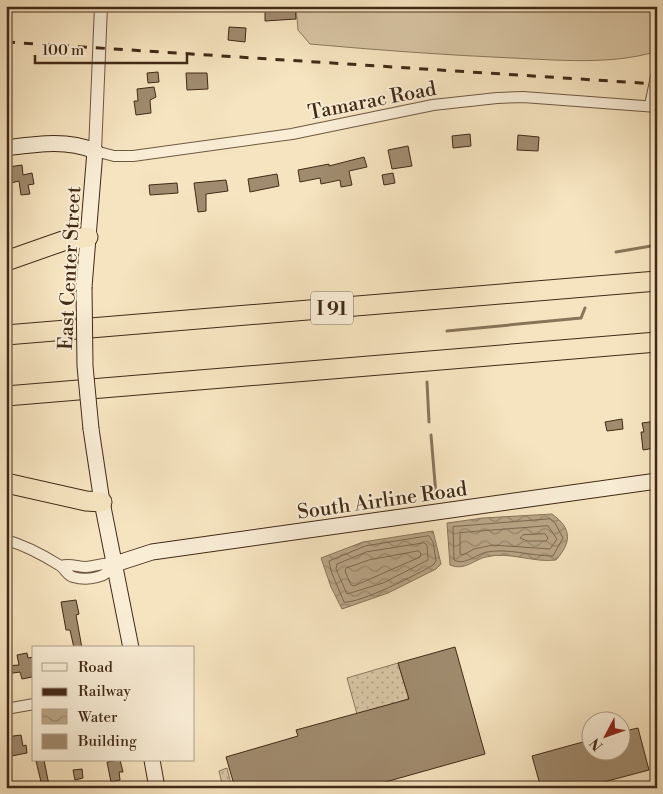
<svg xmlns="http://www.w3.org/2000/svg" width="663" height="794" font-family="'Libre Bodoni',serif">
<defs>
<pattern id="garden-dots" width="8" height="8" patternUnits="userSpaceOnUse" patternTransform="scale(1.25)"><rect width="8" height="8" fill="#d7c4a3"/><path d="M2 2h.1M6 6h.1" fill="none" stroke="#b09f84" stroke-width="1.8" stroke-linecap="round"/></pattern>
<pattern id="water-waves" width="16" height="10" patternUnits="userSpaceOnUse" patternTransform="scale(1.25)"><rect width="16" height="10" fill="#b9a586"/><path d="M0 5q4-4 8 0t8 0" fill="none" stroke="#98876d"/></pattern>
</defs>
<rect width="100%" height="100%" fill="#f6e4c0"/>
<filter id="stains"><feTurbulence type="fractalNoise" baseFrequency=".004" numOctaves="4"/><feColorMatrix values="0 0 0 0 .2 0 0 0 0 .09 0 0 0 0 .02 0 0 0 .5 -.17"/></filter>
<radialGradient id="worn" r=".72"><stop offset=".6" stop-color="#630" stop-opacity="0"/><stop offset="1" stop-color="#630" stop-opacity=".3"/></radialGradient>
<path fill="#d7c4a3" stroke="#8c775c" d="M296,6H654L655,52C609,65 559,60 512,58C444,55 377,50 310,44L298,30Z"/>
<path fill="url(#garden-dots)" stroke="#8c775c" d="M398,663L409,699L357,714L347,678Z
M227,768L232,788H223L219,771Z"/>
<path fill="url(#water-waves)" stroke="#897459" d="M552,514C573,529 571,543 556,560C533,563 509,551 486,557C473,560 465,571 450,565L447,523L483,518Z
M433,531L441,564L436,569L388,593L342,609L331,587L321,558L363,542Z"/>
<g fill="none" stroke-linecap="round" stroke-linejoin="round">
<path stroke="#7e684e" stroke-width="1" d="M550,519L555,523L563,538L553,556C531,556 508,548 487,552C476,554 465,566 454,560L453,527Z
M548,526L557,539L550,549L493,545L474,549L463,555L460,554V533Z
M545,534L548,538L546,541H527L520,538L523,535Z
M429,536L433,542L436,561L433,565C418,574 359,604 344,602L331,571L329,561L365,546Z
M424,543L427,545L428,560L383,583L347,594L336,569L337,564L366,552Z
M419,551L421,554L420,557L354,586L351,585L345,571L346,568L369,560Z"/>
<path stroke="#897459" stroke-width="3" d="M616,252L657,245
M447,331L581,318L585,308
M427,382L429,422
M431,435L436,495"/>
</g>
<path fill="#a08b6e" stroke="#422a16" d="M265,6H295L296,19L265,21Z
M229,27L246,28L245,42L228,40Z
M158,72L159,82L148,83L147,73Z
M186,73H207L208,89L187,90Z
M154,87L156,97L150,100L151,113L136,115L134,101H138L137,89Z
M470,134L471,146L453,148L452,136Z
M518,135L539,137L538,151L517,150Z
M408,146L412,166L392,169L388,150Z
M364,157L367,167L349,171L352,185L341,187L340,180L321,184L320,178L300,182L298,170L329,164V166Z
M22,165L23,175L32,173L34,184L28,185L30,194L21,195L19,181L11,183L8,167Z
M393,173L395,183L384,185L382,175Z
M277,174L279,186L250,192L248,179Z
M226,180L228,191L206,194V211L198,212L194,183Z
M177,183L178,193L150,195L149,185Z
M622,419L623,429L607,431L605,422Z
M657,421L655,448L643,450L641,432H644L642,423Z
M76,600L79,614L76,615L82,648H74L70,630H66L61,602Z
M455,647L485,754L364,788H235L226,757L298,736L296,730L409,699L398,663Z
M27,653L28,658L34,657L32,677L22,679L20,672L6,674V666L19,665L17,655Z
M638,728L649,770L581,788H541L532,756L590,740V752H620V732Z
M21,735L23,746L26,745L27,753L6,757V737Z
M44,760L49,785L42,786L36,761Z
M120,760L123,772H119L120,780L111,782L107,762Z
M82,769L83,778L75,780L73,770Z"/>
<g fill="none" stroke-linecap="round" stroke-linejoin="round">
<g stroke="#6f5840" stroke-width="12">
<path id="minor" d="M650,105L657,72
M95,151L114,156H133L292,134L433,105L497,98L523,97L657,107
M6,540C24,545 43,555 59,565C65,568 66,575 73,577C87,581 108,578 115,564C104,562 96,566 86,567C77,567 70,563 61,566
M6,709L34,704"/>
</g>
<g stroke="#6f5840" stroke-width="14">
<path id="tertiary" d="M95,151L101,6"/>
</g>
<g stroke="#422a16" stroke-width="17">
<path id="secondary" d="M6,148C37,144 66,139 95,151L84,287
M91,429L102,502L131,648
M115,564L152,552L657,481
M152,760L157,788"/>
</g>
<g stroke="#422a16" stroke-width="21">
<path id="motorway" d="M6,261L63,241L88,237
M6,335L657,281
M6,396L657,342
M6,483L86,501L102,502"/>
</g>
<use href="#minor" stroke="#f9edd6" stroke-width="10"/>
<use href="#tertiary" stroke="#f9edd6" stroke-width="12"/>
<use href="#secondary" stroke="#f9edd6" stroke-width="15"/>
<use href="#motorway" stroke="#f6e4c0" stroke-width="19"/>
<path stroke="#422a16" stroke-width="3" stroke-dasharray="9 9" stroke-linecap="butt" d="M6,42L657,84"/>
<g stroke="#422a16" stroke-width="17" stroke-linecap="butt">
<path id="secondary-bridge" d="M84,287L85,366L91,429"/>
</g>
<use href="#secondary-bridge" stroke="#f9edd6" stroke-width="15"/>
</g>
<g text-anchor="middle" stroke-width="4" stroke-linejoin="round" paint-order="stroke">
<rect fill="#f9edd6" stroke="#796450" stroke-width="1" x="311" y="291.5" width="42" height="33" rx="4"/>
<g font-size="19" font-weight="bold" fill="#422a16">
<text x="332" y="315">I 91</text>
</g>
<g font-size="20" fill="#422a16" stroke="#f9edd6">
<text transform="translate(372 100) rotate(-11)" y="7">Tamarac Road</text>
<text transform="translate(69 268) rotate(-87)" y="7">East Center Street</text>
<text transform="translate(382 500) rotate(-8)" y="7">South Airline Road</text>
</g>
</g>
<rect width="663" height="794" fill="none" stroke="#f6e4c0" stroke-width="25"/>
<rect x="8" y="8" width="648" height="779" fill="none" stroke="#422a16" stroke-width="2.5"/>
<rect x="12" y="12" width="638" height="769" fill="none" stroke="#422a16"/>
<rect x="32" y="646" width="162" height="115" fill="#f9edd6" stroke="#b09f89"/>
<rect x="42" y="663" width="25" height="8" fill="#f9edd6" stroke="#b09f89"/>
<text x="78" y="672" font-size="15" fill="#422a16">Road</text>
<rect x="42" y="688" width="25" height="8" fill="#422a16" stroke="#b09f89"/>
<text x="78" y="696" font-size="15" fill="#422a16">Railway</text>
<rect x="42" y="709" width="25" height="15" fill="url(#water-waves)" stroke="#b09f89"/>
<text x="78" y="722" font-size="15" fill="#422a16">Water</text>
<rect x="42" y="734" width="25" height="15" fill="#a08b6e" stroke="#b09f89"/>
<text x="78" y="746" font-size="15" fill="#422a16">Building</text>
<g transform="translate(606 736) rotate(229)"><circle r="24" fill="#f9edd6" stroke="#b09f89"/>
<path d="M0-4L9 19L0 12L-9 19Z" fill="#8f2418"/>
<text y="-8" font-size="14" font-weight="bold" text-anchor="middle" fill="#422a16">N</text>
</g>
<path d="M35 55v8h152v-8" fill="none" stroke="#422a16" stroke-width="2.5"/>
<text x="42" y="55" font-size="15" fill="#422a16" stroke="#f9edd6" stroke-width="4" paint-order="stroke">100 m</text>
<rect width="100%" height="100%" filter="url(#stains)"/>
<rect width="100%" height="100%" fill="url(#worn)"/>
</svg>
